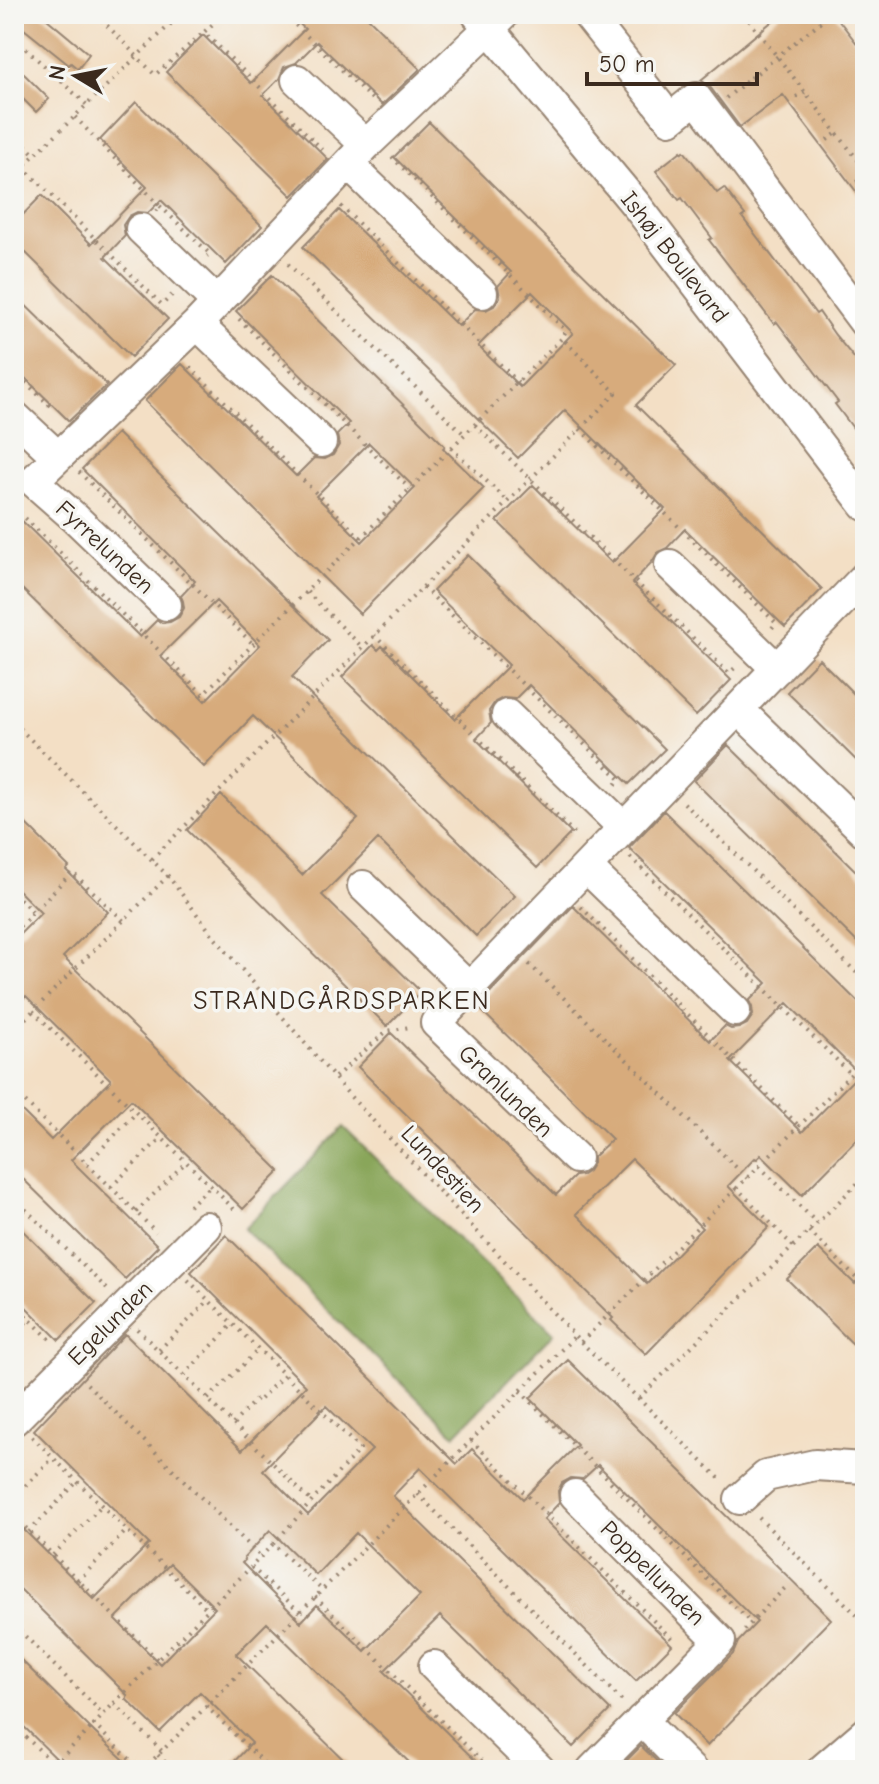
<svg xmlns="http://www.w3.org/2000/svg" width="879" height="1784" font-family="'Comic Neue',sans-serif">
<rect width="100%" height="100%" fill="#f6f6f2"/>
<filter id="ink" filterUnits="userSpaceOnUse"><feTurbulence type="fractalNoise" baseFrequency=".0125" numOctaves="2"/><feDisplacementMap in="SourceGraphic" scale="16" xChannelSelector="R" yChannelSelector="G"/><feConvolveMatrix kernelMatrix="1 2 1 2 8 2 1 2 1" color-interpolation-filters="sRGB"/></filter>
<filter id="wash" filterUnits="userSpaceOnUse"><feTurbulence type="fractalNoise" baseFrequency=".006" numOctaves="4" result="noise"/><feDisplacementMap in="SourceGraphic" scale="32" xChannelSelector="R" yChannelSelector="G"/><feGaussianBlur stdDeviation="1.8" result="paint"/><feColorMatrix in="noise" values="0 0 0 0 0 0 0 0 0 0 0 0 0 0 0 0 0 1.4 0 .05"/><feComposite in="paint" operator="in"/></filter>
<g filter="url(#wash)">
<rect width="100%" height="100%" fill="#f3dfc5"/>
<path fill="#89a65a" stroke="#62683c" stroke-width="2" d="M343,1127L554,1333L455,1435L244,1229Z"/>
<g id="blocks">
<path fill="#d7ab7c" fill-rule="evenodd" d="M14,14H41L89,54L78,69L71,63L69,65L14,21Z
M289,14H364L420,69L382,105L317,42L296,63L284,67L279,79L263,95L328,159L292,196L166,72L203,35L251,83L305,29Z
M781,14H834L865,54V203L783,95L740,127L710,87L701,80Z
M14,64L49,99L36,112L14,90Z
M136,102L262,226L226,264L161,200L148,213L137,212L129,216L123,225L125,236L105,257L168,319L131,357L14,241V224L42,195L91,244L147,187L100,140Z
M429,122L676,365L636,405L822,589L785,627L685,529L667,548L658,552L652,562L632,583L731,680L696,716L497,521L533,485L612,563L665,509L565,410L518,458L303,247L339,210L458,326L475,309L486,310L494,306L500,297L498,286L511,272L394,157ZM532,292L573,333L520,387L478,346Z
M681,151L682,153L684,151L717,193L724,188L745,215L742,217L816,314L819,312L835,335L865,371V444L835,404L838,402L777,322L774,324L709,240L712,238L682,198L679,200L656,171Z
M272,275L445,446L443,448L484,488L360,614L145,401L182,364L296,476L314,458L325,459L333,455L339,445L337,435L349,423L236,311ZM369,443L415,488L362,542L316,496Z
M14,294L107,385L69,421L14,367Z
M117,433L328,640L292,677L515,896L476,936L378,839L322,895L421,992L387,1026L187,830L221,795L302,875L358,819L253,716L204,767L14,581V513L140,637L157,620L162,623L170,622L179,617L184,608L183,601L181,596L195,581L82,469ZM216,601L260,645L205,701L160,656Z
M468,555L665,749L629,784L529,685L515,699L503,698L495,702L489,711L491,723L476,739L571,833L537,868L342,677L373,645L378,650L382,646L455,719L509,665L433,591Z
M819,659L865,705V769L787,692Z
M728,745L865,880V950L694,781Z
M664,811L865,1009V1131L802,1195L761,1155L757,1159L755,1158L728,1186L769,1227L646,1354L611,1320L613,1318L358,1067L391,1033L556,1195L575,1176L582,1175L588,1171L593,1163V1157L612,1139L477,1006L573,906L710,1041L725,1026L731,1029L739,1028L747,1024L753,1015L752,1007L749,1001L767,983L629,848ZM787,1003L859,1074L802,1132L730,1061ZM632,1159L702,1228L647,1284L576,1214Z
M14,812L69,867L66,870L108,912L63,957L280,1171L243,1209L131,1100L71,1160L158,1246L125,1279L14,1170V1103L51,1140L111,1080L26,996L14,1008V940L41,913L14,886Z
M14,1222L96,1303L59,1340L14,1295Z
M226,1235L457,1464L472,1449L523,1499L577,1445L530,1398L568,1360L831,1619L707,1746L674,1713L733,1654L738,1642L757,1622L598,1465L583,1479L571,1478L562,1483L558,1491L559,1503L544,1519L672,1645L636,1681L420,1468L393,1496L610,1710L573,1747L440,1616L384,1671L485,1770H417L267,1623L236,1654L354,1770H226L252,1743L200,1692L160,1732L126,1699L128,1696L14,1583V1520L94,1599L149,1544L34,1430L125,1334L242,1450L306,1386L191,1272ZM326,1406L372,1450L308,1515L263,1470ZM270,1530L316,1575L356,1533L420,1596L365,1651L317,1605L301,1622L242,1563L245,1560L244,1558ZM170,1564L215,1608L160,1664L115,1619Z
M818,1248L855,1284L865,1274V1356L787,1279Z
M14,1653L95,1733L135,1770H68L14,1717Z
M641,1746L666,1770H617Z"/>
</g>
</g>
<g filter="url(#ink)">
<use href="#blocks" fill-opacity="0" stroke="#978472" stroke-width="2"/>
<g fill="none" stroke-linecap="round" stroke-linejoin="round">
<g stroke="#978472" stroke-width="34">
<path id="minor" d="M477,14L637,206L865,505
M587,14L670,119L696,98L865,323
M297,80L366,145
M348,164L482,293
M141,229L217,302
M197,324L321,442
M14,416L58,457
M670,565L777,669
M166,605L74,517L33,481L197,324L366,145L504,14
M738,709L865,832
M507,715L624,828
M586,867L735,1011
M363,886L469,988
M576,1158L436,1023L865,577
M14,1420L206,1227
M575,1495L720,1641L592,1770
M740,1499L766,1476L815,1465L865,1468
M434,1666L540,1770
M641,1720L691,1770
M822,1770L865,1733"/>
</g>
<path stroke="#978472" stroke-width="4" stroke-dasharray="2 6" stroke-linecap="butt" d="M96,14L155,75L203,33
M224,14L204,32L324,151
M284,14L374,101
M744,14L865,169
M14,38L87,105
M796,97L806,92
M726,98L830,14
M75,117L160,206L156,211
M14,133L35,155
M827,140L837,133
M23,167L162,305L172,295
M14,175L181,14
M856,182L865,178
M160,206L210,254L207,256
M341,206L518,382
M288,264L465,435
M239,319L410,489
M190,367L361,538
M14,371L49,405L44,409
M475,425L729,673L736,667
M580,429L776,623L772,628
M451,448L508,501
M79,472L253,644
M14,507L203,694L562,338L566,331L391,156
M423,587L620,779L615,786
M307,592L363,648
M374,635L574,833
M14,723L168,876L215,938L350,1096L575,1336L722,1481
M684,803L865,981
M630,857L851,1074
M152,859L616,393L562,338
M14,893L33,912
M581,907L799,1126
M14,932L72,872L124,921
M529,964L747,1178
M33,1011L235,1210
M14,1030L168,876
M335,1077L387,1031L410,1027
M14,1091L156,1232
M87,1164L136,1113
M759,1166L865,1060
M111,1187L161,1138
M14,1198L107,1289
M189,1206L211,1186
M136,1212L186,1162
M809,1231L865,1287
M793,1246L737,1188L759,1166L817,1223
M188,1280L360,1449L273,1544
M14,1304L53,1342
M137,1329L312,1502
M14,1335L29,1319
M581,1342L737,1188
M159,1350L209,1300
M184,1375L233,1324
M87,1384L261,1557
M520,1391L751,1623
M639,1398L865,1176
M208,1399L259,1349
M260,1399L284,1375
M233,1424L258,1397
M32,1437L207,1609
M471,1440L672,1639
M418,1494L624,1703
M14,1497L53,1458
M14,1516L157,1659
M759,1518L865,1623
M29,1532L77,1482
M53,1555L102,1505
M78,1581L127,1530
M315,1597L491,1770
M300,1612L251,1567L273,1544L322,1590
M14,1625L104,1715
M744,1630L786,1587
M114,1703L251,1567
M206,1706L271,1770
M14,1726L54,1764
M158,1755L173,1770
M49,1770L94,1725
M141,1770L94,1725L114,1703L162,1751
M143,1770L575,1336"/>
<use href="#minor" stroke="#fff" stroke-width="30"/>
</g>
</g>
<g text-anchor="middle" stroke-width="7" stroke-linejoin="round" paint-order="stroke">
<g font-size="24" fill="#3b2a1e" stroke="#f6f6f2">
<text transform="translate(675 257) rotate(52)" y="8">Ishøj Boulevard</text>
<text transform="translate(105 547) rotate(43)" y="8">Fyrrelunden</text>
<text transform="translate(506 1091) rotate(44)" y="8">Granlunden</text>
<text transform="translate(443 1169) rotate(47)" y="8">Lundestien</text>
<text transform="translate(110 1323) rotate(-45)" y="8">Egelunden</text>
<text transform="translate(653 1573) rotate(45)" y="8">Poppellunden</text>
</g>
<g font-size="26" letter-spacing="2" fill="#3b2a1e" stroke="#f6f6f2">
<text x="342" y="1009">STRANDGÅRDSPARKEN</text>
</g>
</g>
<rect width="879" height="1784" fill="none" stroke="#f6f6f2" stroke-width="48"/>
<g transform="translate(76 76) rotate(280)" stroke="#f6f6f2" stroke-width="6" paint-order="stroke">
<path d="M0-6L14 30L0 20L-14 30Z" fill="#3b2a1e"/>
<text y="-12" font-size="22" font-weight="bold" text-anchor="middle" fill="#3b2a1e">N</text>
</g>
<path d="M587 72v12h170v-12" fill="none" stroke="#3b2a1e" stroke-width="4"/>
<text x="599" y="72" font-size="24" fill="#3b2a1e" stroke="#f6f6f2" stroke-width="6" paint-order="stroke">50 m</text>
</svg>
